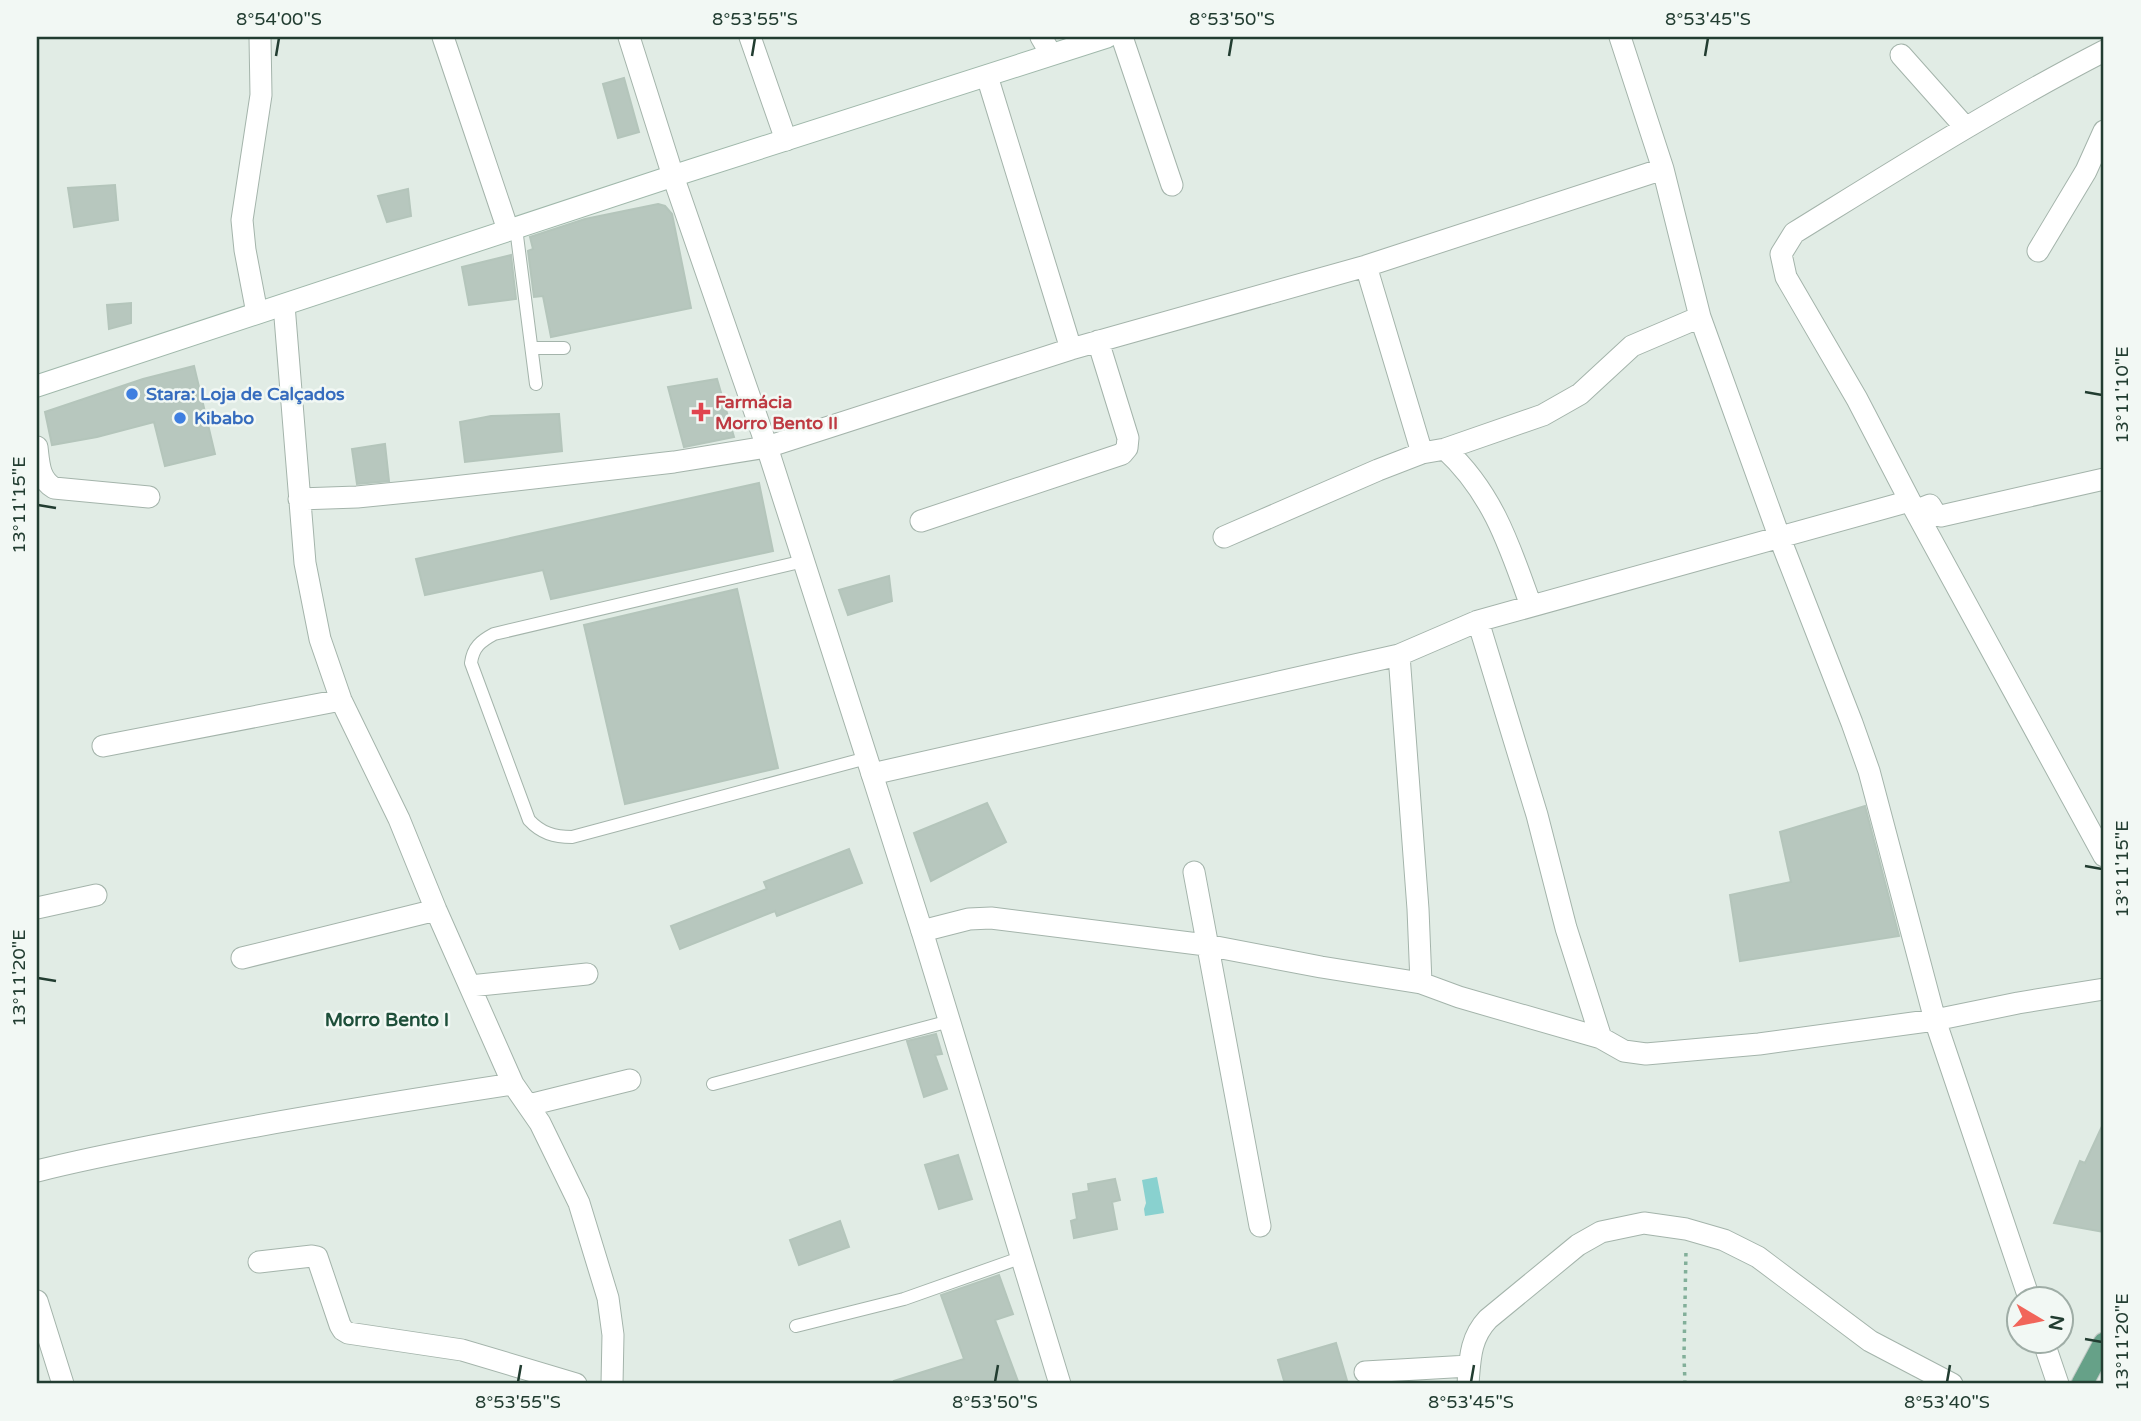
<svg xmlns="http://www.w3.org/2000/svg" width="2141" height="1421" font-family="'Varela Round',sans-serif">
<rect width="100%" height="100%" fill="#e1ece5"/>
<path fill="#89d1cf" d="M1157,1177L1164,1213L1145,1216L1144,1209L1146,1203L1142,1180Z"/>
<path fill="#b7c7be" stroke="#b4c5bb" stroke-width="2" d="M624,78L639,132L618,138L603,84Z
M115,185L118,220L74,227L68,188Z
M408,189L411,216L387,222L378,196Z
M658,204L665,206L672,214L691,308L551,337L543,296L534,297L528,251L533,249L530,237L585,219Z
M511,255L516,299L469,305L462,267Z
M131,303V323L109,329L107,305Z
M194,366L215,454L165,466L154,422L97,437L52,445L45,412L143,379Z
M717,379L734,437L684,447L668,387Z
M559,414L562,451L465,462L460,422L491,416Z
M385,444L389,481L357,484L352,449Z
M759,483L773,551L551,599L543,570L425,595L416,559Z
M889,576L892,601L848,615L839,590Z
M737,589L778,768L625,804L584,625Z
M987,803L1006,842L931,881L914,833Z
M1865,806L1899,936L1740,961L1730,895L1791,882L1780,832Z
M849,849L862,883L777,916L775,911L680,949L671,926L767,889L764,882Z
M936,1034L942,1054L935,1055L947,1089L924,1097L907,1041Z
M2104,1122V1232L2054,1223L2080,1161L2085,1163Z
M958,1155L972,1199L939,1209L925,1165Z
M1115,1179L1120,1200L1112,1202L1117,1229L1074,1238L1071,1221L1077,1219L1073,1194L1089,1191L1088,1184Z
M840,1221L849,1247L799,1265L790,1240Z
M999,1275L1013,1314L995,1320L1019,1384H895L894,1381L964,1359L941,1295Z
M1336,1343L1348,1384H1285L1278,1360Z"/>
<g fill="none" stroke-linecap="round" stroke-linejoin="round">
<g stroke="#a4b4ab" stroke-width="14">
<path id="service" d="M516,228L536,384
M532,348H564
M804,561L494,634C481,641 473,647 471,663L529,820C541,833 554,837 572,837L867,758
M713,1084L950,1021
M796,1326L904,1299L1020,1258"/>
</g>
<g stroke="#a4b4ab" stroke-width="23">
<path id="minor" d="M443,37L508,230
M750,37L786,140
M1041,37L1051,54
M1122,37L1172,185
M1620,37L1663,169L1700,317L1779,536L1852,723L1869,771L1935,1020L2029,1298
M2104,51C1997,106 1896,170 1794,233L1781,254L1786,277L1857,399L1910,501L2104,856
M1901,55L1965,127
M987,76L1071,349
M2038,251L2086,171L2104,131
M1366,266L1422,453
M284,305L305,563L320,639L341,700L399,819L436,910L513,1084L540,1123L579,1203L608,1298L613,1335L612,1384
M257,313L245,250L242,220L261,95L260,37
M37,447C39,464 39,479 54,488L149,497
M1445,449C1493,493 1510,547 1531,606
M299,499L357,497L427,490L674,462L767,447L1071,349L1366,266L1663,169
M1917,510L1930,505L1936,515L1941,516L2104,479
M921,521L1122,454L1127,448L1128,438L1098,341
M1224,537L1378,470L1422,453L1445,449L1543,415L1580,394L1632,346L1700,317
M1478,621L1537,815L1566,928L1601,1038
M1399,655L1418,909L1421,983
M103,746L341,700
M872,774L1399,655L1478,621L1910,501
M1194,872L1260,1226
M37,908L96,895
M922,931L969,919L991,918L1206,945L1321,967L1421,983L1459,997L1601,1038L1624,1051L1646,1054L1759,1044L1935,1020L2018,1003L2104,989
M242,958L436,910
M470,986L587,974
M529,1105L630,1080
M37,1171C92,1157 147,1147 203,1136C306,1116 409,1100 513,1084
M259,1262L312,1256L317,1257L340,1325L343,1330L348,1333L462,1350L576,1384
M37,1301L63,1384
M2043,1340L2058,1384
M1365,1372L1469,1366
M1468,1384C1470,1359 1470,1338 1488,1319L1578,1245L1601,1232L1644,1223L1686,1229L1724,1240L1758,1257L1870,1341L1952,1384"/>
</g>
<g stroke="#a4b4ab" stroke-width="23">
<path id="tertiary" d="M629,37L673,176L767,447L872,774L922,931L1060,1384"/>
</g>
<g stroke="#a0b8ab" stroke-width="23">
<path id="secondary" d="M37,386L673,176L1107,37"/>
</g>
<g stroke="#c1c9c5" stroke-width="23">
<path id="primary" d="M2082,1384L2104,1343"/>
</g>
<path stroke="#82af99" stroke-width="3.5" stroke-dasharray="3.5 5" stroke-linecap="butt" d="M1685,1384L1684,1356L1686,1250"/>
<use href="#service" stroke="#fff" stroke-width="12"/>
<use href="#minor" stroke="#fff" stroke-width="21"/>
<use href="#tertiary" stroke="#fff" stroke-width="21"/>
<use href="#secondary" stroke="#fff" stroke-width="21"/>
<use href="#primary" stroke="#66a188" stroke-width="21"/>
</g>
<path fill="none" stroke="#223d31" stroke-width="2.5" d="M276,56L279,38M752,56L755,38M1229,56L1232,38M1705,56L1708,38M2085,392L2102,395M38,505L56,508M2085,866L2102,869M38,978L56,981M2085,1339L2102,1342M518,1382L521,1365M995,1382L998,1365M1471,1382L1474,1365M1947,1382L1950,1365"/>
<g fill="#3f7fe0" stroke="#f2f8f4" stroke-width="2.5">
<circle cx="132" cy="394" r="7"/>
<circle cx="180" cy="418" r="7"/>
</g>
<path fill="#e0444e" stroke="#f2f8f4" stroke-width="2.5" d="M697.5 401.5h7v7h7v7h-7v7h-7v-7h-7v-7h7z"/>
<g text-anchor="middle" stroke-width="5" stroke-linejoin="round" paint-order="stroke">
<g font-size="18" font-weight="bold" fill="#366cbe" stroke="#f2f8f4" text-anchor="start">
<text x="146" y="400">Stara: Loja de Calçados</text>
<text x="194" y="424">Kibabo</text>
</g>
<g font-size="18" font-weight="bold" fill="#be3a42" stroke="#f2f8f4" text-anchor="start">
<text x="715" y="408">Farmácia<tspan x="715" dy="21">Morro Bento II</tspan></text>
</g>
<g font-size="19" font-weight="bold" fill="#1e4f3a" stroke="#f2f8f4">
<text x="387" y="1026">Morro Bento I</text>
</g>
</g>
<rect width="2141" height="1421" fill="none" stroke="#f2f8f4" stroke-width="77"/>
<g transform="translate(2040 1320) rotate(100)"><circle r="33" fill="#f2f8f4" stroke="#9fada6" stroke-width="2"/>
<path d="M0-5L12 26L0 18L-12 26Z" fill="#f1655a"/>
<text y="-10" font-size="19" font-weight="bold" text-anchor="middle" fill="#223d31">N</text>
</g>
<rect x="38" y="38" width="2064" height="1344" fill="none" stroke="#223d31" stroke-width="2.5"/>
<g font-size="18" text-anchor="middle" fill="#223d31">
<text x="279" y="25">8°54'00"S</text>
<text x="755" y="25">8°53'55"S</text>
<text x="1232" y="25">8°53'50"S</text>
<text x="1708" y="25">8°53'45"S</text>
<text transform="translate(2122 395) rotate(-90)" y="6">13°11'10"E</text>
<text transform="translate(19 505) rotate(-90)" y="6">13°11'15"E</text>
<text transform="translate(2122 869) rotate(-90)" y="6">13°11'15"E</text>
<text transform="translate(19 978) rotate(-90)" y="6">13°11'20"E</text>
<text transform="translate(2122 1342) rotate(-90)" y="6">13°11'20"E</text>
<text x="518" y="1408">8°53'55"S</text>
<text x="995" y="1408">8°53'50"S</text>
<text x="1471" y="1408">8°53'45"S</text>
<text x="1947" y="1408">8°53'40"S</text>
</g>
</svg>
